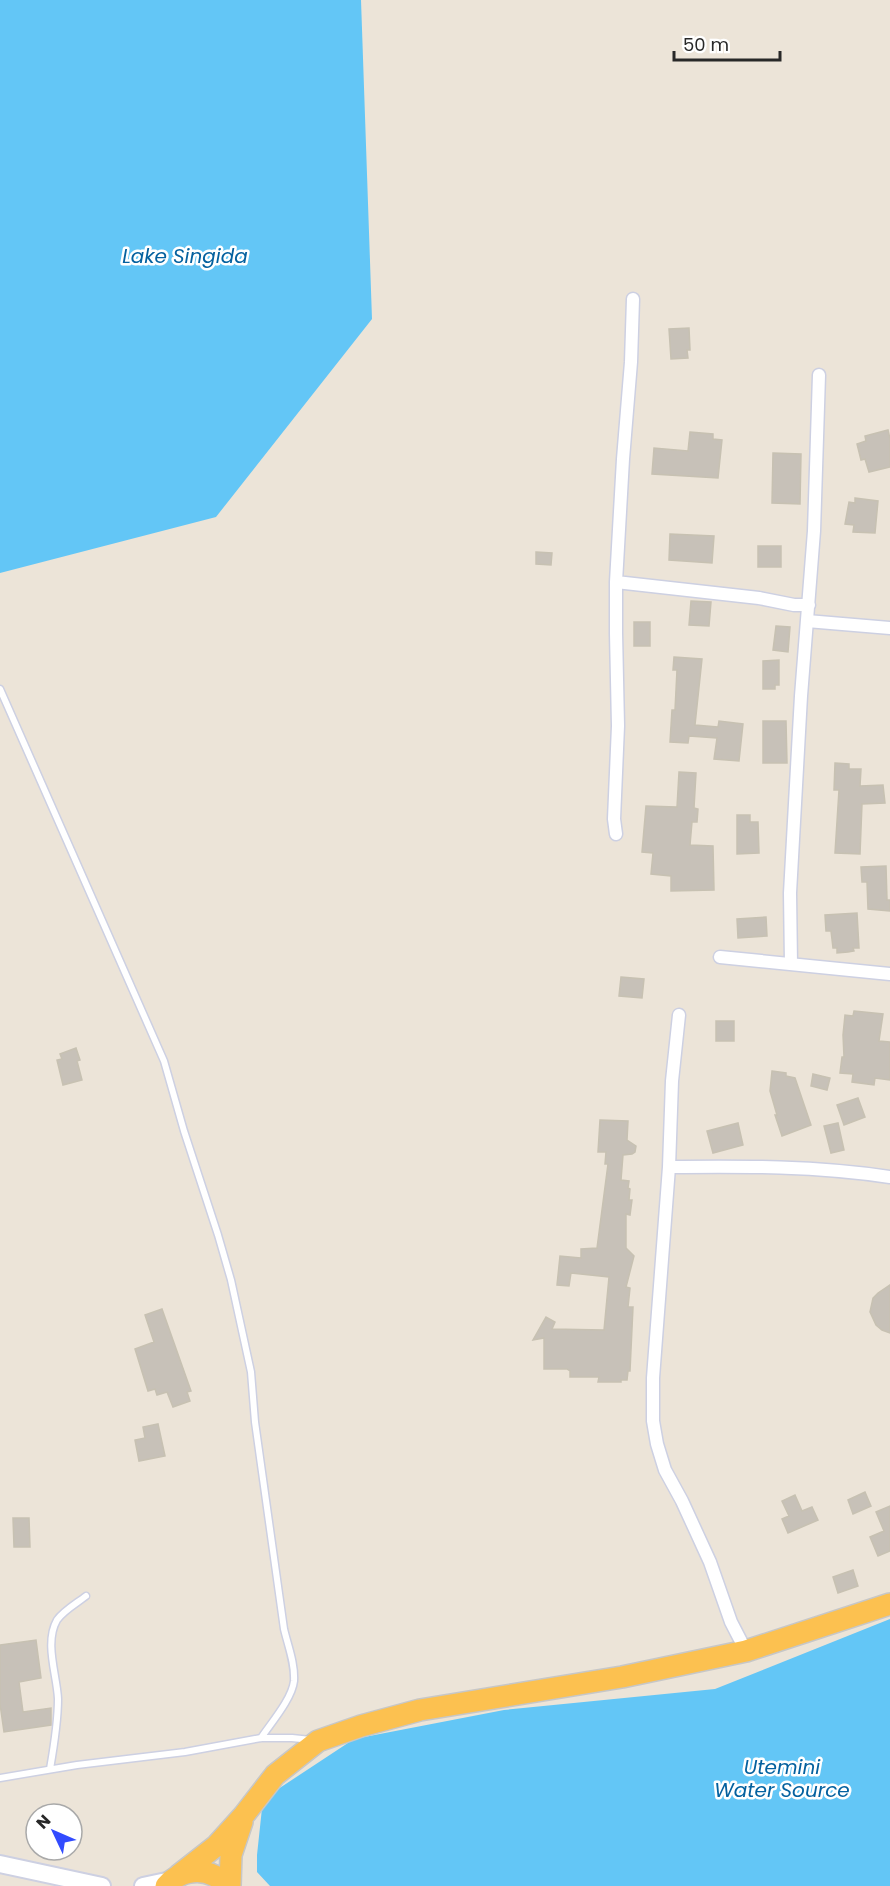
<svg xmlns="http://www.w3.org/2000/svg" width="890" height="1886" font-family="Poppins,sans-serif">
<rect width="100%" height="100%" fill="#ece4d8"/>
<path fill="#63c6f6" d="M0,0H361L372,319L216,517L0,573Z
M890,1619V1886H270L257,1872V1855L263,1799L354,1739L504,1710L715,1689Z"/>
<path fill="#c7c1b8" stroke="#c7c1b2" stroke-width="1.5" d="M689,328L690,350H687L688,358L671,359L669,329Z
M888,430L890,439V467L869,472L865,459L861,460L857,444L866,441L865,436Z
M690,432L713,434V439L722,440L718,478L652,474L654,448L688,451Z
M773,453L801,454L800,504L772,503Z
M855,498L878,501L875,533L853,532L854,525L845,524L849,502L855,503Z
M670,534L714,536L712,563L669,560Z
M758,546H781V567H758Z
M536,552L552,553L551,565L536,564Z
M691,601L711,602L709,626L689,625Z
M634,622H650V646H634Z
M776,626L790,627L788,652L773,650Z
M674,657L702,659L695,725L718,727L719,721L743,724L739,761L714,759L717,738L689,736L688,743L670,742L672,710H675L677,670H673Z
M779,660V685H775V689H763V661Z
M763,721H786L787,763H763Z
M835,763L849,764V769H861L860,786L883,785L885,803L862,804L860,854L835,853L839,790H834Z
M679,772L696,773L694,808L698,809L697,822H692L690,845L713,846L714,890L671,891V876L651,874L653,853L642,852L646,806L677,807Z
M737,815H750V822H758L759,853L737,854Z
M886,866L887,900H890V911L868,909L867,882H862L861,867Z
M857,913L859,948H853L854,951L848,952L837,953V948H833L831,931H826L825,915Z
M766,917L767,936L738,938L737,919Z
M621,977L644,979L642,998L619,996Z
M854,1011L883,1014L879,1041L890,1042V1080L875,1078L874,1085L852,1082L853,1074L840,1073L842,1057H844L843,1035L845,1015L853,1016Z
M716,1021H734V1041H716Z
M76,1048L80,1060L77,1061L82,1080L63,1085L57,1060L62,1059L60,1054Z
M772,1071L786,1073V1076L795,1078L811,1125L782,1136L775,1115H777L770,1091Z
M813,1074L830,1078L827,1090L811,1086Z
M858,1098L865,1117L844,1125L837,1105Z
M600,1120L628,1121L627,1140L636,1146L635,1152L632,1154L623,1155L621,1180L629,1181L628,1188L630,1189L629,1200H632L630,1215L626,1214V1248L634,1256L626,1287L630,1288L628,1307H633L630,1371H628L627,1380H621V1382H598L599,1377H570V1371L567,1369H544V1338L533,1340L546,1317L555,1322L552,1329L604,1330L609,1277L571,1273L569,1286L557,1285L560,1256L581,1258V1249L597,1248L608,1164H605L606,1152H598Z
M738,1123L743,1145L713,1153L707,1131Z
M838,1123L844,1150L831,1153L824,1126Z
M890,1285V1333L882,1330L876,1325L870,1312L873,1298L878,1293Z
M162,1309L191,1391L187,1392L190,1401L173,1407L167,1392L157,1395L155,1389L148,1391L135,1349L154,1342L145,1315Z
M158,1424L165,1456L139,1461L135,1440L145,1438L143,1427Z
M865,1492L871,1506L853,1514L848,1500Z
M795,1495L802,1511L812,1507L818,1520L788,1533L782,1519L789,1516L782,1501Z
M890,1506V1551L878,1556L870,1537L884,1531L876,1512Z
M13,1518H29L30,1547H14Z
M853,1570L858,1586L838,1593L833,1577Z
M36,1640L41,1678L19,1682L23,1712L51,1708V1725L4,1732L0,1704V1645Z"/>
<g fill="none" stroke-linecap="round" stroke-linejoin="round">
<g stroke="#cdd0e2" stroke-width="9">
<path id="service" d="M0,689L164,1061L184,1131L218,1235L231,1280L251,1372L255,1422L284,1629C288,1646 295,1663 294,1681C292,1699 271,1723 261,1738
M50,1769C54,1746 58,1723 58,1699C57,1675 44,1643 57,1620C63,1611 77,1603 86,1596
M0,1778L77,1765L185,1752L261,1738H292L311,1740"/>
</g>
<g stroke="#cdd0e2" stroke-width="15">
<path id="minor" d="M616,582L759,598L794,605H809
M807,621L890,628
M616,834L614,819L618,726L616,633V582L623,459L631,362L633,299
M720,957L890,974
M791,964L790,893L801,696L814,531L819,375
M679,1015L672,1081L669,1167L653,1378V1421L657,1444L665,1470L682,1501L710,1562L731,1622L746,1651
M669,1167C743,1166 817,1166 890,1177"/>
</g>
<g stroke="#cdd0e2" stroke-width="20">
<path id="tertiary" d="M0,1864L102,1886
M143,1886L171,1880"/>
</g>
<g stroke="#c7c7c7" stroke-width="24">
<path id="trunk" d="M179,1875L216,1846L244,1815L275,1775L318,1741L361,1726L420,1710L622,1677L746,1651L890,1604
M166,1886C178,1872 198,1867 215,1876C219,1878 223,1883 226,1886
M230,1886L231,1855L242,1822"/>
</g>
<use href="#service" stroke="#fff" stroke-width="6"/>
<use href="#minor" stroke="#fff" stroke-width="12"/>
<use href="#tertiary" stroke="#fff" stroke-width="16"/>
<use href="#trunk" stroke="#fcc150" stroke-width="21"/>
</g>
<g text-anchor="middle" stroke-width="5" stroke-linejoin="round" paint-order="stroke">
<g font-size="20" font-style="italic" fill="#04619f" stroke="#fff">
<text x="185" y="263">Lake Singida</text>
<text x="782" y="1774">Utemini<tspan x="782" dy="23">Water Source</tspan></text>
</g>
</g>
<g transform="translate(54 1832) rotate(314)"><circle r="28" fill="#ffffff" stroke="#a9a9a9" stroke-width="1.5"/>
<path d="M0-4.5L10 22L0 15L-10 22Z" fill="#324bff"/>
<text y="-9" font-size="16" font-weight="bold" text-anchor="middle" fill="#282828">N</text>
</g>
<path d="M674 51v9h106v-9" fill="none" stroke="#282828" stroke-width="3"/>
<text x="683" y="51" font-size="18" fill="#282828" stroke="#ffffff" stroke-width="4.5" paint-order="stroke">50 m</text>
</svg>
